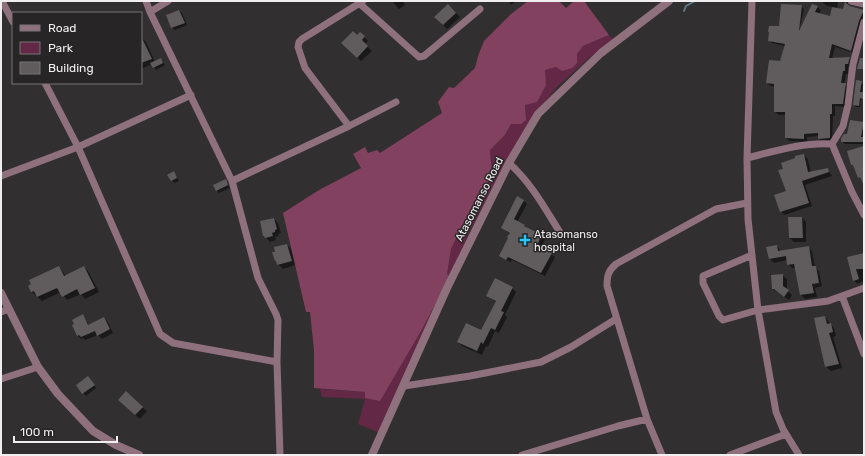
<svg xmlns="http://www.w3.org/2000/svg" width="865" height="456" font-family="Rubik,sans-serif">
<rect width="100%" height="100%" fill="#322f30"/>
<path fill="#632845" d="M609,35L614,40L591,56L557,87L535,114L500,173L468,235L380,433L358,424L365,399L322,397L320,389L365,392L421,331L450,277L447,274L451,249L464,222L483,194L492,174L490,150L505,135L511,124H521L526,111L525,105L545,69L556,67L576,54L583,46Z"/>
<path fill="#81415f" d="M528,1H559L566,8L574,1H584L609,35L583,46L577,54V63L572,68L562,71L556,67L545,70L546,85L537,102L525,105L526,120L521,124H511L505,135L490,150L492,174L483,194L464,222L451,249L447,274L450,277L421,331L380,401L365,398V392L314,388V350L310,312H306L283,213L319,190L361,168L353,154L365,147L368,153L377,150L380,153L442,113L438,102L449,87L454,88L475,68L478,56L484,41L511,14Z"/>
<path fill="#0007" d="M392,1H403L405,5L399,9Z
M508,1H516L511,5Z
M824,1H838L837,9L844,11L847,1H850L849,6L864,10V22L854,53L835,47L832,59L849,58L852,61L851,67H848V74H846L844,84L848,87L846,107L835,106V116H833L832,142H822L819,139V136L807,137V142L789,141L786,138V115H779L775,112V87L771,86L767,83L780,62L785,46L772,43L769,40L801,6L804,9L800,27L801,29L817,7L821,10L819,14L831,17L833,7L827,6L823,3Z
M448,5L460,17L447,29L436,17Z
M179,11L182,13L187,25L175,30L172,27Z
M360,33L368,41L365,44L372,51L361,61L342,43L357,37Z
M142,38L146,42L155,62L161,59L165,65L156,70L152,64L141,69Z
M861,82L863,84L860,107H856L854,104Z
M850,121L864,123V144H845L842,141L848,135Z
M804,155L808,159L811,173L827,169L832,176L805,185L812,206L784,215L781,211L787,192L784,169Z
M174,173L179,181L174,183L169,175Z
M225,181L230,188L219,193L216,190Z
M524,201L527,204L517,222L524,225L528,229L542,236L545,240L541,248L551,254L555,257L545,276L512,260L510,262L501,256L510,234L502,228Z
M802,218L806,222V242H794L790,238Z
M274,219L278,223L281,233L278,234L279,236L275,237L276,240L270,242L264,235Z
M287,245L291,249L295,265L283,269L278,264Z
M777,246L781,252L808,247L812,251L815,267L819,271L822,286L815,288L817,297L805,299L801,295L796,268H792L788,264L787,260L774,263L770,259L768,248Z
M864,254V281L857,284L854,280L848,258Z
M59,267L66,276L84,267L88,271L99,292L85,299L81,294L67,300L61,292L42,301L32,292Z
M782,275L787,279V290L792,295L789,300L773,289Z
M512,288L516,292L505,315L507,317L499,333L495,331L488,347L486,346L482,355L462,346L458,342L481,331L496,302L488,296Z
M83,316L89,325L104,318L108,322L113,333L102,339L98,335L85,340L83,338L81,339L77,335Z
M825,317L834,328L836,336L833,337L842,368L831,371L826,367L815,319Z
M91,380L96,388L86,396L77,385Z
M123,404L142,407L147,411L140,419Z"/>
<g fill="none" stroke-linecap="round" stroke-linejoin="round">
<path stroke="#5a7a86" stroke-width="2" d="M684,11L686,6L695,1"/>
</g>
<path fill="#605c5e" d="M845,2L850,6L864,10L859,21L851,51L832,44L829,58L850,57L848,64H845V71H843L841,83H846L843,104H832V114H830V138L818,139V133L804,134V139L785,138V112H774V84L766,83L769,60L780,61L785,44L768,41L769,32H768L769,26H779L781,4L802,5L799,31L812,4L818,6L815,12L830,16L832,7L843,9Z
M448,4L456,13L443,25L434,17Z
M179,10L185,23L171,28L166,15Z
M353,31L357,35L360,32L365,36L362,40L368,46L357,58L341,43Z
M141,36L152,59L141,63Z
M161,58L163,63L153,68L150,63Z
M860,58H864V69H857Z
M856,80L862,81L860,92H864V99L860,98L859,106L853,105Z
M850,120L864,122L861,137H864V142H841V138L844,134H847Z
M864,146V186L860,177L858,178L853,165H851L847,151Z
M804,154L808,172L828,168L829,172L802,181L809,203L780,212L774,195L786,191L778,170L783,169L781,163L795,158V156Z
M174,171L177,178L171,181L167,175Z
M226,179L228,185L216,191L213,185Z
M517,196L524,200L514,219L525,225L524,226L542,235L537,245L552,253L541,273L508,257L506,260L499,256L508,238L507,237L510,233L501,228Z
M788,217H802L803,238H789Z
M274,218L277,229L275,230V232L272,233L273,236L265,238L264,236H263L260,221Z
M287,244L292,261L277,265L276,261H275L272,252H275L274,247Z
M777,245L778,251L809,246L812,266H816L819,283L812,284L814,293L800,295L794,264L787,265L786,256L769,259L766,247Z
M864,253V269H856L859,279L853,281L847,257Z
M59,266L64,276L84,266L95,288L80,295L77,289L62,297L57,288L37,297L34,291L31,292L28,286L31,284L29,280Z
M783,274V286L789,290L784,297L774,289H772L771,275Z
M495,278L513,287L501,311L504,312L495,330L491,328L483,344L481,342L477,351L457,342L466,323L481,330L496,301L486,296Z
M83,314L88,325L104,317L110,329L97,336L95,331L81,337L79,335L77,336L72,325L74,324L72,320Z
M825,316L827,324L831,323L833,332L829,333L839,364L825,367L814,318Z
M88,376L95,385L82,394L76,385Z
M126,391L143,407L135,415L118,400Z"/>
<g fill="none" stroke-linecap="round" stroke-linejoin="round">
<path stroke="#8f707d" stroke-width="7" d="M2,1L13,22
M146,1L150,12L232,181L258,278L276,314L278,320L277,362L280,455
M752,1L747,158L748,219L758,310L776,412L783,429L799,455
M851,1L864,4
M359,3L419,57L424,56L480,9
M150,12L168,1
M45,83L78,147L160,334L173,343L277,362
M349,126L305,68L298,47L299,42L302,39L363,1
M832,144L843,126L848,105L853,64L864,22
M747,158C775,151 804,142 832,144L852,192L864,215
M509,163C532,184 544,207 561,234
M1,176L78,147L191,95
M232,181L349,126L396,102
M752,255L703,276V283L719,316L723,320L758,310L828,301L864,288
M842,296L864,354
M1,312L9,309
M1,379L38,367
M404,386L470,376L541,362L571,347L616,319
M647,419L607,286C607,276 608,271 616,264L716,209L747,203
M522,455L618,426L647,419L662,455
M730,455L786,434"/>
<path stroke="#8f707d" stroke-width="8" d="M1,293L38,367L58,394L93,431L116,445L139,455
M372,455L447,288L509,163L538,114L601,53L669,1"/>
</g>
<path fill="#20c9fd" stroke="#282526" stroke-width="1.5" d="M523 234h4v4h4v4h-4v4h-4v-4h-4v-4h4z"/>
<g text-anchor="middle" stroke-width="3" stroke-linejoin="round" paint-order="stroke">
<g font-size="11" fill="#f0eeee" stroke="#282526">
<text transform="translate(479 199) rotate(-63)" y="4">Atasomanso Road</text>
</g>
<g font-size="11" fill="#f0eeee" stroke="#282526" text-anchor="start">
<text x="534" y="238">Atasomanso<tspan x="534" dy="13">hospital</tspan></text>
</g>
</g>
<rect width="865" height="456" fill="none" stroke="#f0eeee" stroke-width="4"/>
<rect x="12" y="12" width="130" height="72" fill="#282526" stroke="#787576"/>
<rect x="20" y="25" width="20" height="6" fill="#8f707d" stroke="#787576"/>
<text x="48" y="32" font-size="12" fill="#f0eeee">Road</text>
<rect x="20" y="42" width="20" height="12" fill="#632845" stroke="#787576"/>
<text x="48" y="52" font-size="12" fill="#f0eeee">Park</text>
<rect x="20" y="62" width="20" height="12" fill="#605c5e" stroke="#787576"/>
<text x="48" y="72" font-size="12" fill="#f0eeee">Building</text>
<path d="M14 436v6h103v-6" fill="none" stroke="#f0eeee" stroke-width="2"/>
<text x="20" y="436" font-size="12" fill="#f0eeee" stroke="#282526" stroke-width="3" paint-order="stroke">100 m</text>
</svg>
